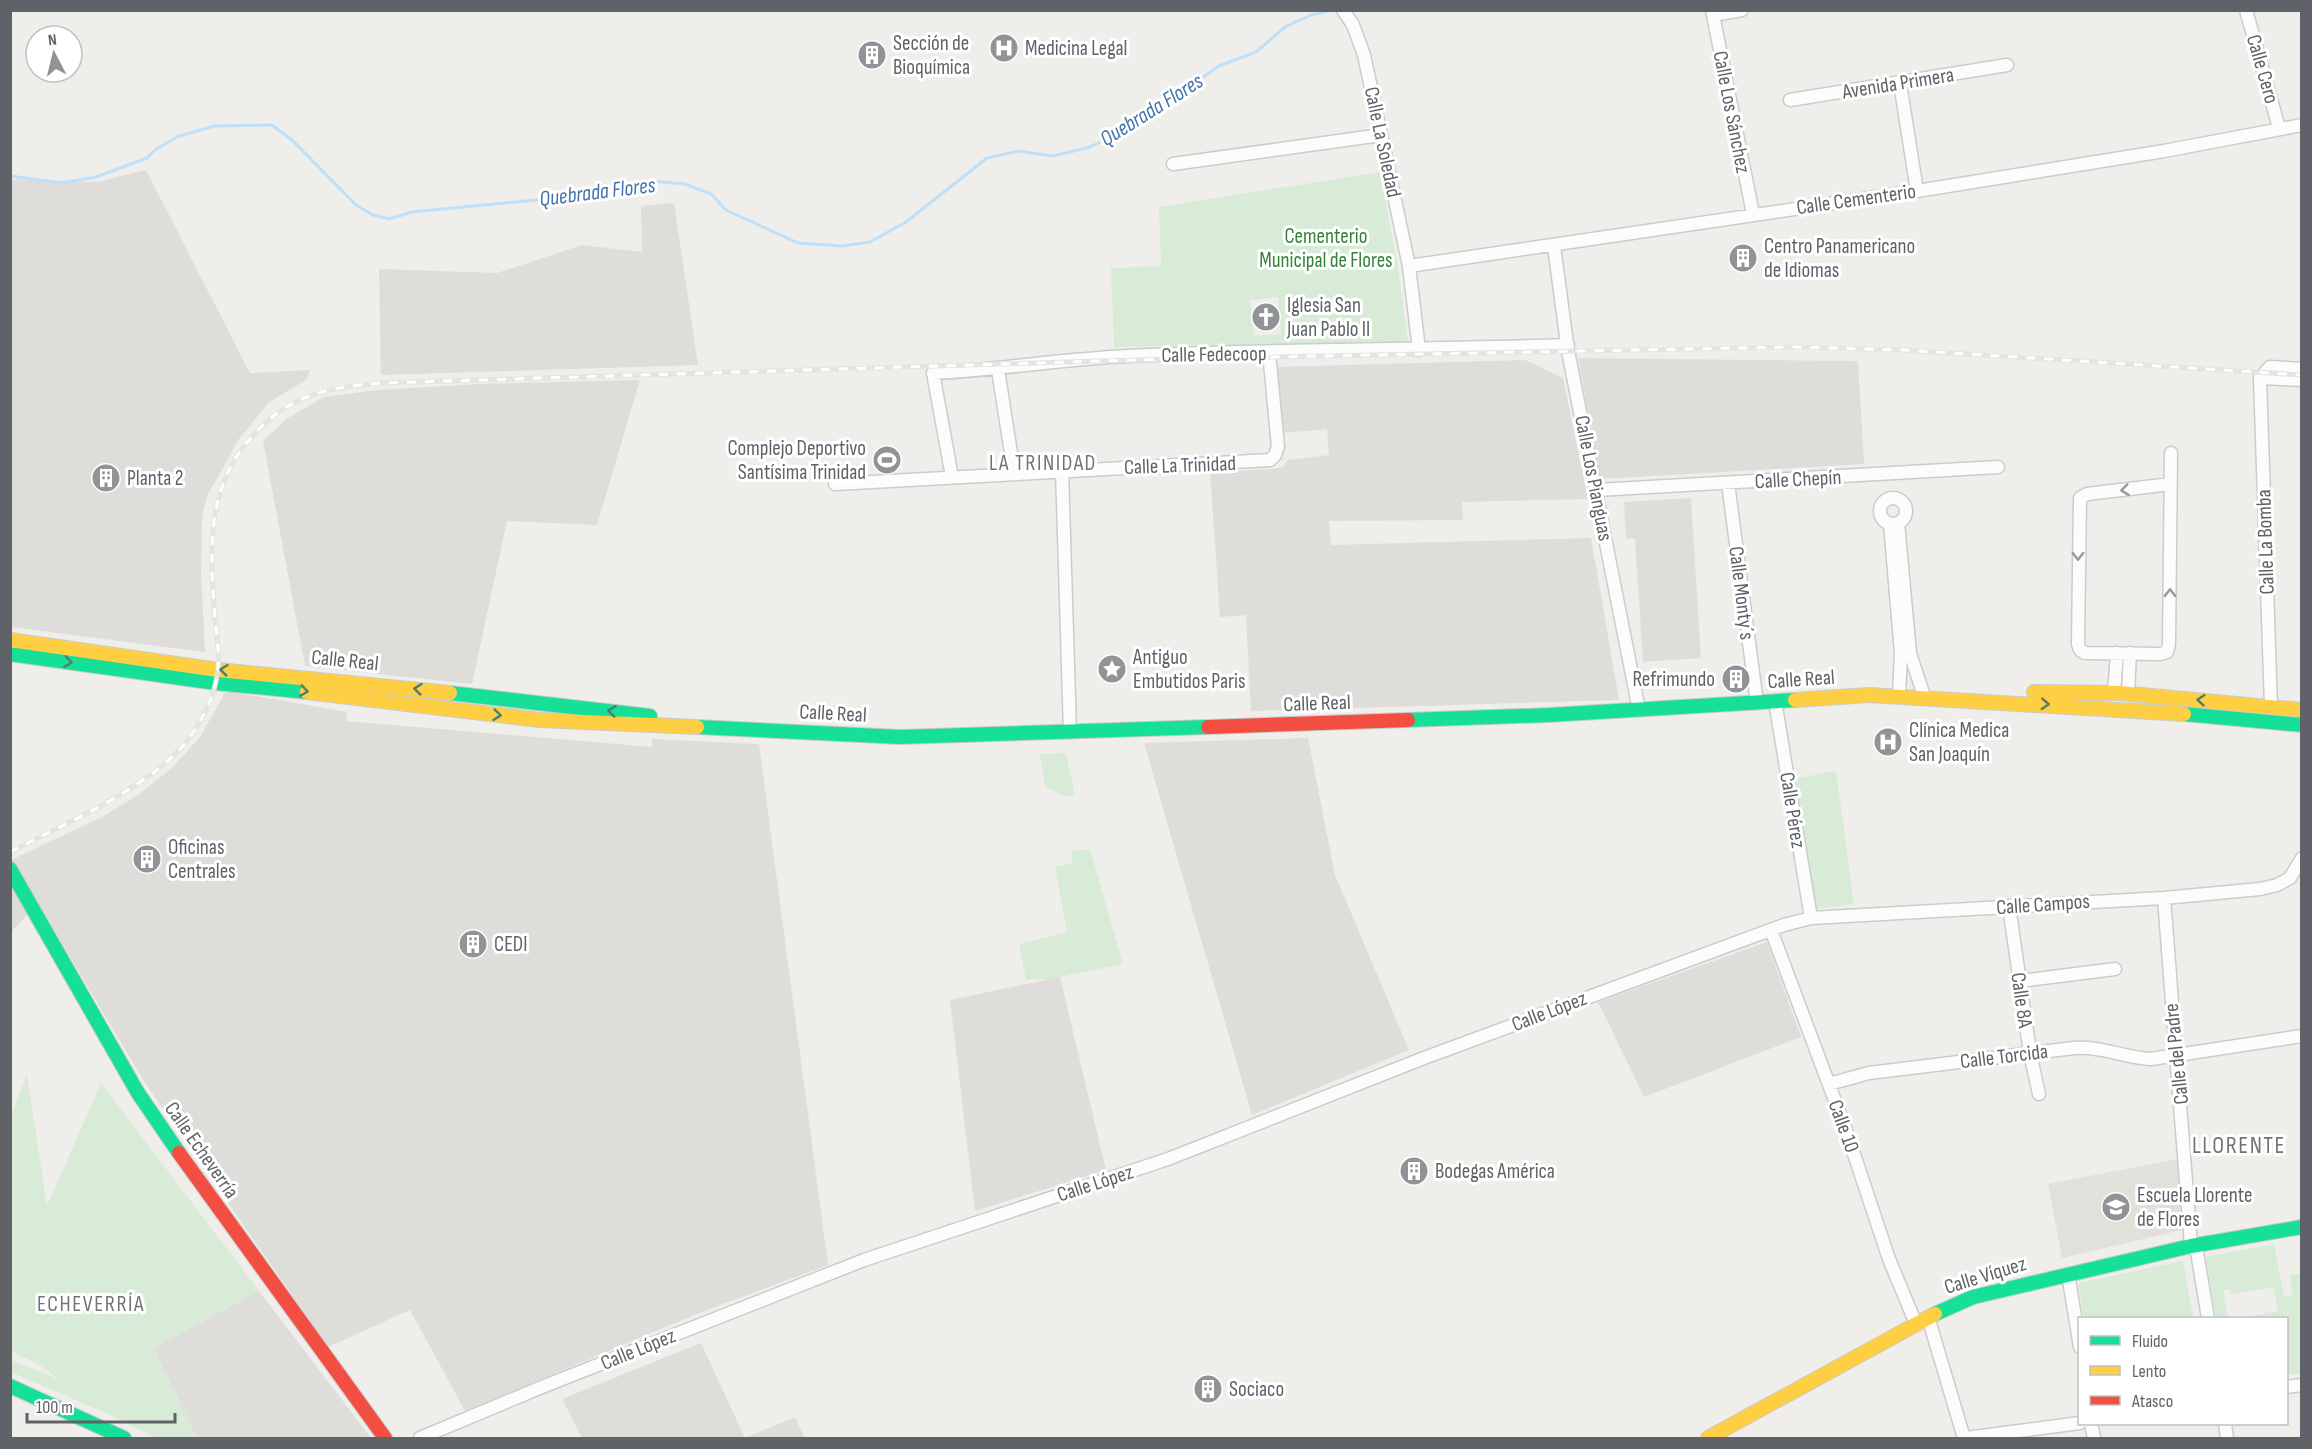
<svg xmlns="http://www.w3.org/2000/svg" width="2312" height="1449" font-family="'Sofia Sans Condensed',sans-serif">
<rect width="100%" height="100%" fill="#efeeea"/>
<path fill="#dfddda" d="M146,170L250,373L310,370L306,380L268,403L239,439L207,496L202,517L201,573L205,652L11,627V179L97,182Z
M674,203L698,365L381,375L379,269L497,273L582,245L642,252L641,206Z
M1578,358L1858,361L1864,464L1600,479Z
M1525,360L1563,378L1588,499L1462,502L1463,520L1329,521L1331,545L1591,538L1619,700L1251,711L1246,615L1220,617L1210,472L1271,469L1283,467L1288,460L1329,455L1327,429L1283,433L1276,367Z
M640,380L597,525L507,521L472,684L305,666L263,441L288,418L324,397L377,390L479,384Z
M1691,498L1701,658L1643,662L1635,539L1626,538L1624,502Z
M226,691L347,712L346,721L652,747V739L759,744L828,1265L704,1311L465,1411L410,1310L328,1347L145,1083L38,903L11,932V860L102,817L138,795L172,768L200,737Z
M1308,738L1335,875L1409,1050L1252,1115L1144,743Z
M1767,942L1801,1037L1644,1097L1598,1002Z
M1060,977L1106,1170L975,1211L950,1000Z
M259,1291L371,1438H197L153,1348Z
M701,1343L745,1438L795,1417L805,1438H582L562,1399Z"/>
<path fill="#e2e0da" d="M2178,1159L2182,1230L2062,1258L2048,1184Z"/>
<path fill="#d8ebd6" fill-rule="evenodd" d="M1380,172L1398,268L1408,342L1114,347L1111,268L1161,266L1159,207ZM1278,297L1281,334L1254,336L1250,300Z
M1066,753L1075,795L1064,796L1045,787L1040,754Z
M1836,771L1854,904L1813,909L1794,779Z
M1090,849L1123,964L1050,979L1026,980L1019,944L1067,932L1055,867L1073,863L1071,851Z
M27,1075L47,1206L101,1083L259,1291L153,1348L197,1438H155L117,1418L11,1372V1360L60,1380L38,1364L11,1351V1115Z
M2274,1244L2284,1296L2292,1295L2290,1275L2301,1274V1373L2287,1375L2286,1318H2241L2278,1311L2273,1287L2231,1295L2229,1289L2223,1290L2228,1318H2216L2206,1257Z
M2183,1261L2193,1318H2084L2078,1283Z"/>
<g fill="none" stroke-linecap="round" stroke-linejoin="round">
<path stroke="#bfe0f9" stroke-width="3" d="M10,176L62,183L96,177L147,158L156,149L179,136L215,126L272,125L293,141L356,205L373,215L389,219L412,212L546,199L650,181L685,184L711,194L726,210L798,243L842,246L870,242L906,222L987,158L1019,151L1053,156L1090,147L1131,127L1219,66L1256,52L1285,27L1311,15L1328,11"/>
<g stroke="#cbcccc" stroke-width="15">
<path id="street" d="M1343,10L1353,25L1364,55L1409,266L1419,350
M1712,10L1753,214
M2246,10L2279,128
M1713,15L1742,10
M1900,83L1917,191
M1790,100L2007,65
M1173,164L1381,135
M1554,246L1568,351L1639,710
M1409,266L1917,191L2164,151L2302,125
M998,370L1014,472
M2260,378L2271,706
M2260,378L2270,367L2302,369
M2260,378L2302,380
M1062,470L1070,732
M952,477L933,373C999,370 1062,359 1128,356C1274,349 1421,350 1568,345
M1728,483L1757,703
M835,484L1270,460L1275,455L1278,447L1269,352
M2171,484L2087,494L2080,498L2078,644L2080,650L2085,653L2160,654L2167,652L2169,644L2171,453
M1597,490L1998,467
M1880 511a13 13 0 1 1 26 0a13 13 0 1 1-26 0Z
M1898,523L1910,653L1924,696
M1890,524L1901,653L1899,696
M2114,693L2117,653
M2128,694L2130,653
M1775,701L1811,918
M2164,898L2191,1246
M2009,906L2030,1053L2039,1094
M1771,930L1846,1130L1889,1259L1916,1324
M2020,981L2115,969
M1829,1084L1869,1073L2074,1048C2103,1046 2124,1058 2151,1059L2302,1036
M2196,1246L2208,1318
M2068,1274L2080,1347
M1928,1317L1964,1438
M2286,1387L2302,1385
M2091,1424L2094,1438
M2225,1424L2227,1438
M420,1438L542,1387L864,1260L1168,1159L1424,1058L1784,925L1811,918L2164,898L2260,889L2277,885L2290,878L2302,858
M1966,1438L2080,1423"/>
</g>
<g stroke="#cacacb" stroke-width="16">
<path id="fast" d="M10,654L216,683L307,692
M450,693L650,716
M2184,714L2302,725
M1408,720L1549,715L1795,700
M697,727L900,737L1208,727
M10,869L138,1093L179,1153
M1935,1314L1973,1297L2191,1246L2302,1227
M10,1386L124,1438"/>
</g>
<g stroke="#cacacb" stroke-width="16">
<path id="slow" d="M10,640L218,670L450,693
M307,692L540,720L697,727
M2034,692L2120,693L2302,710
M1795,700L1869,695L2184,714
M1708,1438L1935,1314"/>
</g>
<g stroke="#cacacb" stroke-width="16">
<path id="jam" d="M1208,727L1408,720
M179,1153L385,1438"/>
</g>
<use href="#street" stroke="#fdfcfc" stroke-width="12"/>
<use href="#fast" stroke="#16e098" stroke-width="14"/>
<use href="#slow" stroke="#ffcf43" stroke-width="14"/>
<use href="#jam" stroke="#f24e42" stroke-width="14"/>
<g stroke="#e4e4e4" stroke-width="5">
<path id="rail" d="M10,852C65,823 161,784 194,731C203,717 213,698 216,681C221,661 217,639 215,618C210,555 205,488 251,438C288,395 325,388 380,383L1167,359L1790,347L1904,350L2302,375"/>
</g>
<use href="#rail" stroke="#fff" stroke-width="3" stroke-dasharray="9" stroke-linecap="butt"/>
</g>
<defs><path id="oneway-chevron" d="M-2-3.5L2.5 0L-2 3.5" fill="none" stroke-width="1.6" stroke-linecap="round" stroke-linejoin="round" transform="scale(1.5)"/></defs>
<g stroke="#96999c">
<use href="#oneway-chevron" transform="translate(2125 490) rotate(173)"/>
<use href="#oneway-chevron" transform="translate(2078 556) rotate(90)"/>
<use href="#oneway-chevron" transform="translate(2170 593) rotate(-89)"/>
</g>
<g stroke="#507c72">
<use href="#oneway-chevron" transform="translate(68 662) rotate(8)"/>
<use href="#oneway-chevron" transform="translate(224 670) rotate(-174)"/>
<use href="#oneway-chevron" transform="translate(418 689) rotate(-174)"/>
<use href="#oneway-chevron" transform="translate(304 691) rotate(8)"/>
<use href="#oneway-chevron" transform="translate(2201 700) rotate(-175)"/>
<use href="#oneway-chevron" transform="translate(2045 704) rotate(3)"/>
<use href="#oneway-chevron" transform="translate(612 711) rotate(-173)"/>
<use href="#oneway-chevron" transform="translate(497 715) rotate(6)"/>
</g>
<defs>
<g id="hospital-disc" transform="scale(1.5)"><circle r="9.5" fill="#919496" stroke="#fff"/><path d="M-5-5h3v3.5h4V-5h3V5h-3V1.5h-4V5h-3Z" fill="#fff"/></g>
<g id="building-disc" transform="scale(1.5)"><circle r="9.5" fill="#919496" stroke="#fff"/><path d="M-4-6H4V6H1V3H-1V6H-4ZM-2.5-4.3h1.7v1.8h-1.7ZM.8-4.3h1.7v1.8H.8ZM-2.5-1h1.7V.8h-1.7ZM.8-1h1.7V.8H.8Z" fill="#fff"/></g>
<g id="church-disc" transform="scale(1.5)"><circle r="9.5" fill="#919496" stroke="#fff"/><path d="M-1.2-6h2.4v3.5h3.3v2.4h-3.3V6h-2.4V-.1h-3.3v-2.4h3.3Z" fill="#fff"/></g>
<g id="stadium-disc" transform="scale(1.5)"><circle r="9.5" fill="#919496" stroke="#fff"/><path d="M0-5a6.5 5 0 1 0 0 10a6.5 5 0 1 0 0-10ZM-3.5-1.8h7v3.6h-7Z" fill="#fff"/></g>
<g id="sight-disc" transform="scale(1.5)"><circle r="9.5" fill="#919496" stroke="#fff"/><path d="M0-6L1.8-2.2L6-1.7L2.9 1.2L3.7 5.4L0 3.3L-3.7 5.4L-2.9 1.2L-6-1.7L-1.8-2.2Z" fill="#fff"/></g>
<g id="school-disc" transform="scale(1.5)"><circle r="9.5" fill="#919496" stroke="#fff"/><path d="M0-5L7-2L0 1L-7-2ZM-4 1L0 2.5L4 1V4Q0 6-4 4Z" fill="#fff"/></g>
</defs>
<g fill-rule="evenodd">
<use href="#hospital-disc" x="1004" y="48"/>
<use href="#building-disc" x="872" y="55"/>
<use href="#building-disc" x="1743" y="258"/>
<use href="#church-disc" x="1266" y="317"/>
<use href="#stadium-disc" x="887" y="460"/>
<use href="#building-disc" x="106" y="478"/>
<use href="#sight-disc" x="1112" y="669"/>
<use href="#building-disc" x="1736" y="679"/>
<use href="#hospital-disc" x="1888" y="742"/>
<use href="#building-disc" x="147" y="859"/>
<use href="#building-disc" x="473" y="944"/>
<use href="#building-disc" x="1414" y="1171"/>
<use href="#school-disc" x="2116" y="1207"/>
<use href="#building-disc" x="1208" y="1389"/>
</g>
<g text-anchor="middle" stroke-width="6" stroke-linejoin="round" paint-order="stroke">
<g font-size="21" fill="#5f6368" stroke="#fff" text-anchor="start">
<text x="893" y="50">Sección de<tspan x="893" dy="24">Bioquímica</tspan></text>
<text x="1025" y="55">Medicina Legal</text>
<text x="1764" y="253">Centro Panamericano<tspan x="1764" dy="24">de Idiomas</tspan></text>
<text x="1287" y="312">Iglesia San<tspan x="1287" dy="24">Juan Pablo II</tspan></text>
<text x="866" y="455" text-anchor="end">Complejo Deportivo<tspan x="866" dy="24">Santísima Trinidad</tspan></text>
<text x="127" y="485">Planta 2</text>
<text x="1133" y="664">Antiguo<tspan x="1133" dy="24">Embutidos Paris</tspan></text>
<text x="1715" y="686" text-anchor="end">Refrimundo</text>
<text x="1909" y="737">Clínica Medica<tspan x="1909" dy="24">San Joaquín</tspan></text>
<text x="168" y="854">Oficinas<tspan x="168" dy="24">Centrales</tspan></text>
<text x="494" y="951">CEDI</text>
<text x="1435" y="1178">Bodegas América</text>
<text x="2137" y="1202">Escuela Llorente<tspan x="2137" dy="24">de Flores</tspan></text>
<text x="1229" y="1396">Sociaco</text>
</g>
<g font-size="21" fill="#5f6368" stroke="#fff">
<text transform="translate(2263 69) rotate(74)" y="7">Calle Cero</text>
<text transform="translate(1898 83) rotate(-9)" y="7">Avenida Primera</text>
<text transform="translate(1732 112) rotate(79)" y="7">Calle Los Sánchez</text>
<text transform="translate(1383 142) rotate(78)" y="7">Calle La Soledad</text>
<text transform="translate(1856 199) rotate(-8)" y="7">Calle Cementerio</text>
<text transform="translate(1214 354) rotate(-1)" y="7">Calle Fedecoop</text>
<text transform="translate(1180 465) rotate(-2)" y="7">Calle La Trinidad</text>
<text transform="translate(1594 478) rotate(79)" y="7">Calle Los Pianguas</text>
<text transform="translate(1798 479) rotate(-3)" y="7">Calle Chepín</text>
<text transform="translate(2265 542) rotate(-92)" y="7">Calle La Bomba</text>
<text transform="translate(1742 593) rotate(83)" y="7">Calle Monty´s</text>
<text transform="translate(345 660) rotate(6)" y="7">Calle Real</text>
<text transform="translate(1801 679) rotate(-4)" y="7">Calle Real</text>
<text transform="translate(1317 703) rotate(-2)" y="7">Calle Real</text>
<text transform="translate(833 713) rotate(3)" y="7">Calle Real</text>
<text transform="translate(1793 810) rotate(81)" y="7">Calle Pérez</text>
<text transform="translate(2043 904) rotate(-4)" y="7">Calle Campos</text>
<text transform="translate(2022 1000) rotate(82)" y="7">Calle 8A</text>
<text transform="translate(1549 1011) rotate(-21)" y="7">Calle López</text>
<text transform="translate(2176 1054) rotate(-96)" y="7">Calle del Padre</text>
<text transform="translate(2004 1056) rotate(-7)" y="7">Calle Torcida</text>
<text transform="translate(1844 1126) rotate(70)" y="7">Calle 10</text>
<text transform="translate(202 1150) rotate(55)" y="7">Calle Echeverría</text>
<text transform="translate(1095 1183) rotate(-18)" y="7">Calle López</text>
<text transform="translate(1985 1275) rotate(-17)" y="7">Calle Víquez</text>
<text transform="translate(638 1349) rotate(-22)" y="7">Calle López</text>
</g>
<g font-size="21" fill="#348238" stroke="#fff">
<text x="1326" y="243">Cementerio<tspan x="1326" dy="24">Municipal de Flores</tspan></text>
</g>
<g font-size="22" font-style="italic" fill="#4174aa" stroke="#fff">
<text transform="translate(1151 109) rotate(-32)" y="8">Quebrada Flores</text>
<text transform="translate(597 191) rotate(-7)" y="8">Quebrada Flores</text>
</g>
<g font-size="22" letter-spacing="1.5" fill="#70757a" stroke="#fff">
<text x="1043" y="470">LA TRINIDAD</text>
<text x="91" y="1311">ECHEVERRÍA</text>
</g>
<g font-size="24" letter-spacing="1.5" fill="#70757a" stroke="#fff">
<text x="2239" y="1153">LLORENTE</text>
</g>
</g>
<rect width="2312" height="1449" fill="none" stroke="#5f6368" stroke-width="24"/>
<rect x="2078" y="1317" width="210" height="108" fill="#ffffff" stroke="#bfc1c3" stroke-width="1.5"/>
<rect x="2090" y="1336" width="30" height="9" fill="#16e098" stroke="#bfc1c3" stroke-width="1.5"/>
<text x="2132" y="1347" font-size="18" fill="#5f6368">Fluido</text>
<rect x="2090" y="1366" width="30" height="9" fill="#ffcf43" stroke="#bfc1c3" stroke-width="1.5"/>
<text x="2132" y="1377" font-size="18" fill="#5f6368">Lento</text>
<rect x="2090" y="1396" width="30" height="9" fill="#f24e42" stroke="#bfc1c3" stroke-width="1.5"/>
<text x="2132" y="1407" font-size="18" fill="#5f6368">Atasco</text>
<g transform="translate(54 54) rotate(353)"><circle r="28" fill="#ffffff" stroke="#bfc1c3" stroke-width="1.5"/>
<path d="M0-4.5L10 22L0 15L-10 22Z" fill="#919496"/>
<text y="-9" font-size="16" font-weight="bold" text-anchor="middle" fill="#5f6368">N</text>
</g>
<path d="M27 1413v9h148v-9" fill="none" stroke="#5f6368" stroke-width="3"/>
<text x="36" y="1413" font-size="18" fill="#5f6368" stroke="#ffffff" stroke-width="4.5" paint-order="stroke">100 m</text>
</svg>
